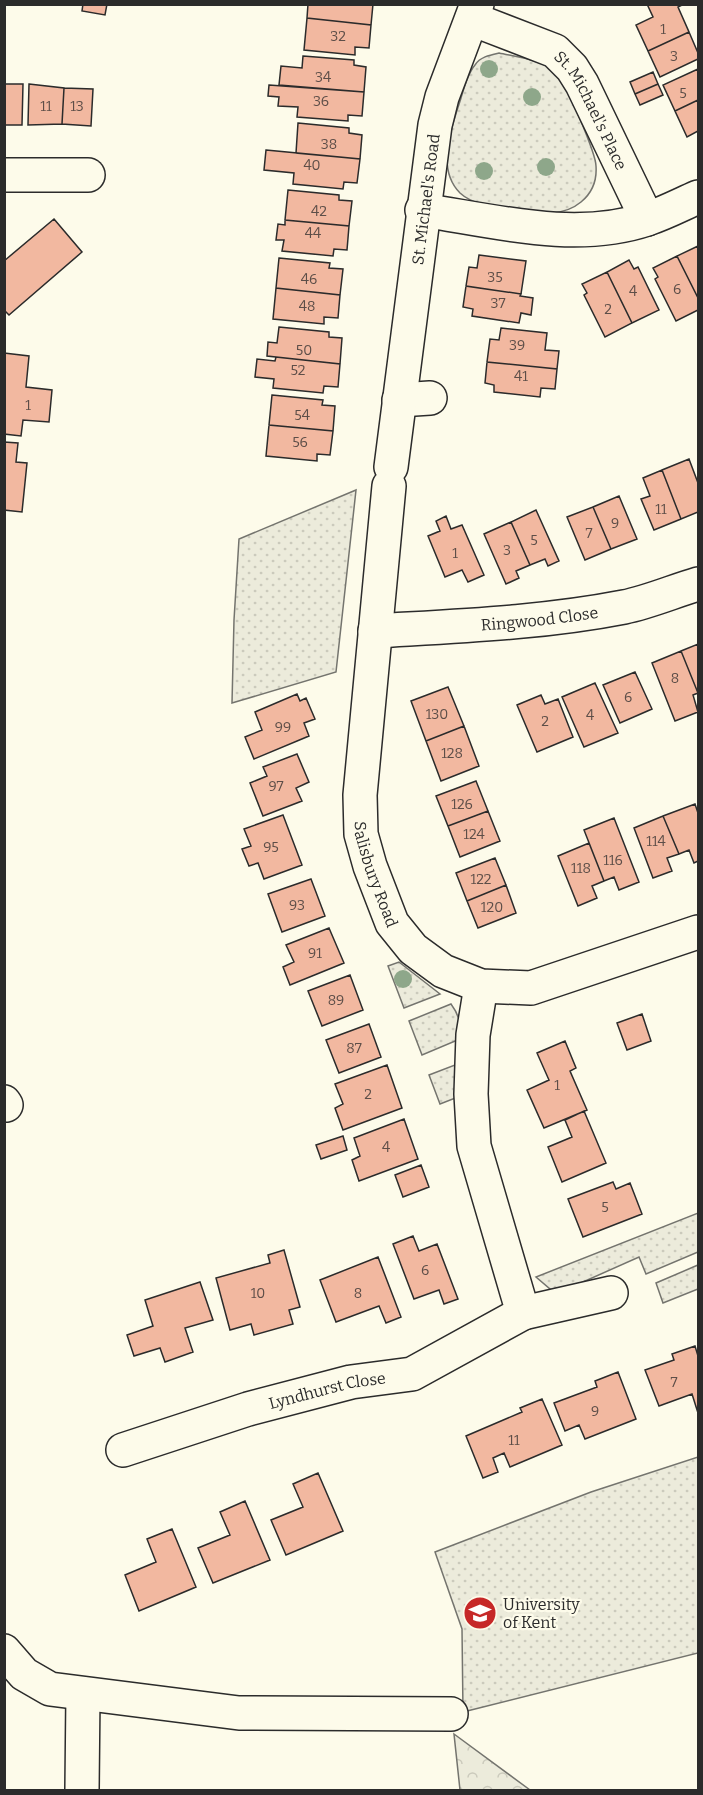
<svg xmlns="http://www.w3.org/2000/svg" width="703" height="1795" font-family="Bitter,serif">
<defs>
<pattern id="grass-dots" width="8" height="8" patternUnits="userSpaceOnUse" patternTransform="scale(1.5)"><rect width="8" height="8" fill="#ecebdb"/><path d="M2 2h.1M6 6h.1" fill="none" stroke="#cbcabc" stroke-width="1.8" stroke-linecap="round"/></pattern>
<pattern id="forest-crowns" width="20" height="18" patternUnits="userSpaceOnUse" patternTransform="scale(1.5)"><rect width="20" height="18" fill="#ecebdb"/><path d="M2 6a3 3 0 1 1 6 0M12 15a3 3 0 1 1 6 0" fill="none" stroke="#cbcabc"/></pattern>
</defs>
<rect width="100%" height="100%" fill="#fdfbea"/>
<path fill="url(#grass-dots)" stroke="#74746e" stroke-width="1.5" d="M499,53C517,57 545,60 558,74C566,83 596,154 596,166C597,180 592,193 581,202C563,217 541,213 520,210C501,207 475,207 460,193C435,168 452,127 461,98C464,88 468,73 475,65C480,57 490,55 499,53Z
M356,490L336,672L232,703L234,620L239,539Z
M399,962L440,994L404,1008L388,966Z
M451,1004C460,1016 461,1025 460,1039L422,1055L409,1021Z
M460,1063L458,1097L440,1104L429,1075Z
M698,1213V1252L646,1274L639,1257L556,1294L536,1277Z
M698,1265V1289L663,1303L656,1283Z
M698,1457V1653L463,1712L462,1629L435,1552L591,1492Z"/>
<path fill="url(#forest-crowns)" stroke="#74746e" stroke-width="1.5" d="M454,1734L530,1790H460Z"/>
<path fill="#f2b8a0" stroke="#2b2b2b" stroke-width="1.5" d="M83,4H107L105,15L82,11Z
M308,4H373L371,25L307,18Z
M647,4H684L678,7L689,32L648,51L636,25L653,17Z
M307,18L371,25L369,48L355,47V55L304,50Z
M689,32L698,53V59L660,77L648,51Z
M303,56L354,60V65L366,67L364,92L279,85L281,66L302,68Z
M698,69V100L675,111L663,85Z
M653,72L658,84L635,94L630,82Z
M4,84H23L22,125H4Z
M29,84L64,88L62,124L28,125Z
M658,84L663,95L640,105L635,94Z
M269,85L364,92L362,116L348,115V121L297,117L298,107L278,106L279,97L268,96Z
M64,88L93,89L91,126L62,124Z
M698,100V131L687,137L675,111Z
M298,123L349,128V133L362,135L360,159L296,153Z
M266,150L360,159L357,183L344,182L343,189L293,184L294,173L264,170Z
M288,190L339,195V200L352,201L349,226L285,220Z
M54,219L82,252L9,315L4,310V261Z
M285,220L349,226L347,250L334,249L333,256L282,251L284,240H276L278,224L285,225Z
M698,246V298L677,256Z
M479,255L526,261L521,294L466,286L469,267L477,268Z
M677,256L698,298V310L676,321L655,279L658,277L653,268Z
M279,258L330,263L329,268L343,269L340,295L276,288Z
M629,260L634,269L638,267L659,310L632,323L607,272Z
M607,272L632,323L605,337L584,295L587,293L582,284Z
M466,286L521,294L520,296L533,298L531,315L521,313L519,323L472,316L473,309L463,307Z
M276,288L340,295L338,318L324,317V324L273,319Z
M279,327L329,332V337L342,338L340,364L267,356L268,342L277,343Z
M501,328L547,333L545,350L559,351L557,369L487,362L490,339L499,340Z
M4,353L29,356L26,387L52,390L49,422L23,420L21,436L4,434Z
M276,357L340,364L338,387L324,386L323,393L273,388L274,379L255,377L257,359L275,361Z
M487,362L557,369L555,389L541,388L540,397L494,392V385L485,383Z
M272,395L323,400L322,405L335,406L333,431L269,425Z
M269,425L333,431L330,455L317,454V461L266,456Z
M4,442L18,443L16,462L27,463L22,512L4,510Z
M689,459L698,483V512L681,519L662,470Z
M662,470L681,519L654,530L641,499L650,496L643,478Z
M619,496L637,539L611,549L593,507Z
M593,507L611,549L585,560L567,517Z
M536,510L559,561L548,566L545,559L530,565L511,522Z
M446,516L451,529L462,525L484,575L468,582L462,570L445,577L428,536L440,531L436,521Z
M511,522L530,565L516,571L519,578L506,584L484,534Z
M698,644V693L681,651Z
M681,651L698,693L693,695L698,712L675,721L652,663Z
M635,672L652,709L620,723L603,685Z
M595,683L618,733L584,747L562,697Z
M448,687L464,726L426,741L411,701Z
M297,694L300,701L306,698L315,719L304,723L309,736L254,759L245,737L262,730L255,712Z
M541,695L545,704L558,699L573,737L537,752L517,705Z
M464,726L479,766L441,781L426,741Z
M297,754L309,782L296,788L302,801L263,816L250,783L267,776L263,767Z
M476,781L488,811L448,826L436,796Z
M695,804L698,813V861L694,863L689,850L679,854L663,816Z
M488,811L500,841L460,857L448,826Z
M283,815L302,865L264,879L258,863L249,866L242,849L251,846L244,829Z
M663,816L679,854L667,858L672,871L653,878L634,828Z
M614,818L639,882L619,890L614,877L604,881L584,830Z
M589,843L604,881L592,886L597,898L578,906L558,856Z
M495,858L506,885L467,901L456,873Z
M311,879L325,916L282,932L268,894Z
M506,885L516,913L478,928L467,901Z
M329,928L344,963L290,985L283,967L294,962L286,945Z
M350,975L363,1010L322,1026L308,991Z
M642,1014L651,1041L627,1050L617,1023Z
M369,1024L381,1057L339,1073L326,1040Z
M565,1041L576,1068L570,1071L587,1110L544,1128L527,1090L549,1080L537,1053Z
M387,1065L402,1108L343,1130L335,1108L343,1104L335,1084Z
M584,1111L606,1163L562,1182L548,1147L572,1137L565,1120Z
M404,1119L418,1159L359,1181L352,1160L360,1156L354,1138Z
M343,1136L347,1150L321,1159L316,1145Z
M421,1165L429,1187L403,1197L395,1175Z
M613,1182L616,1189L630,1183L642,1214L583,1237L568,1199Z
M413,1236L419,1251L437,1244L458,1299L444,1304L439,1290L414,1299L393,1244Z
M284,1250L300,1307L289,1310L293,1324L254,1335L251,1324L230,1330L216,1278L270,1263L268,1255Z
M378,1257L401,1317L386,1323L379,1306L336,1322L320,1280Z
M200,1282L213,1320L185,1328L193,1352L165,1362L160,1348L134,1356L127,1335L153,1326L145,1300Z
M695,1346L698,1356V1413L692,1394L659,1406L645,1370L674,1360L672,1354Z
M618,1372L636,1419L585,1439L579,1425L565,1431L554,1403L597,1387L595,1381Z
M542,1399L562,1445L510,1467L504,1453L493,1458L498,1472L483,1478L466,1436L522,1412L520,1408Z
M318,1473L343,1531L286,1555L271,1520L303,1507L293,1484Z
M245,1501L270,1560L213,1583L198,1548L230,1535L220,1512Z
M172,1529L196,1587L139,1611L125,1575L156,1562L147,1539Z"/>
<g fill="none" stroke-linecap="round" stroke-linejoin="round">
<g stroke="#2b2b2b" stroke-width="36">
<g id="minor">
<path id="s1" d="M472,19L555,51L572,68L582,84L647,219"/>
<path d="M4,175H88"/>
<path d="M422,210C495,221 576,243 647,219C665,213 682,204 698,197"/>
<path d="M399,400L430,398"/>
<path id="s2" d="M391,467L435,125L442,97L477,4"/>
<path id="s3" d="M389,486L360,795L361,834L370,866L392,923L413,949L443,971L481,986L531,988L698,932"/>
<path id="s4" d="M375,631C458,626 542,623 624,607C649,602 674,591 698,584"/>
<path d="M4,1102L6,1105"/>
<path d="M523,1313L611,1293"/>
<path id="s5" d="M123,1450L248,1409L351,1382L412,1374L523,1313L474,1146L471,1094L473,1035L481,986"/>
<path d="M4,1651L24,1674L50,1689L239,1713L451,1714"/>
<path d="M82,1790L83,1694"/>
</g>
</g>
<use href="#minor" stroke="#fdfbea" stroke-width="33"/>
</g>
<g fill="#8ea78a">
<circle cx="489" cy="69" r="9"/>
<circle cx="532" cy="97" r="9"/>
<circle cx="546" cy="167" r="9"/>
<circle cx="484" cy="171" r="9"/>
<circle cx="403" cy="979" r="9"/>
</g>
<defs>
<g id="university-disc" transform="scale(1.725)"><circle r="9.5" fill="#c62828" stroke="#fdfbea"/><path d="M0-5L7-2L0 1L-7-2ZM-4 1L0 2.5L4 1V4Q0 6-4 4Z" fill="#fff"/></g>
</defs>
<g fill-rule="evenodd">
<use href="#university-disc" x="480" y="1613"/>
</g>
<g text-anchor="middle" stroke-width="4.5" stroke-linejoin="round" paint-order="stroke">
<g font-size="14" fill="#5d4e48">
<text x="663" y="34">1</text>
<text x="338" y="41">32</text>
<text x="674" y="61">3</text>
<text x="323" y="82">34</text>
<text x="683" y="98">5</text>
<text x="321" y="106">36</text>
<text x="46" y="111">11</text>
<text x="77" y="111">13</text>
<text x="329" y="149">38</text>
<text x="312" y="170">40</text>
<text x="319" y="216">42</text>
<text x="313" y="238">44</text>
<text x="495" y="282">35</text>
<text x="309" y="284">46</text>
<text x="677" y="294">6</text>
<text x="633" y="296">4</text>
<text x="498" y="308">37</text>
<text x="307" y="311">48</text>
<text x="608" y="314">2</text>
<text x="517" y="350">39</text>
<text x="304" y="355">50</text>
<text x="298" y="375">52</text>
<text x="521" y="381">41</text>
<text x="28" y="410">1</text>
<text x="302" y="420">54</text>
<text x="300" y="447">56</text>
<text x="661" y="514">11</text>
<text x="615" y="528">9</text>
<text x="589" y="538">7</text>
<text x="534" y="545">5</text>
<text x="507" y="555">3</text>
<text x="455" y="558">1</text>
<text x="675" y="683">8</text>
<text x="628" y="702">6</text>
<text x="437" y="719">130</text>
<text x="590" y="720">4</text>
<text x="545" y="726">2</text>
<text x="283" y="732">99</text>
<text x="452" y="758">128</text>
<text x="276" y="791">97</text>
<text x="462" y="809">126</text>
<text x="474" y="839">124</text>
<text x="656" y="846">114</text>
<text x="271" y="852">95</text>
<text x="613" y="865">116</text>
<text x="581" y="873">118</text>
<text x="481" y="884">122</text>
<text x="297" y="910">93</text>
<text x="492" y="912">120</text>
<text x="315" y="958">91</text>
<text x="336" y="1005">89</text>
<text x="354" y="1053">87</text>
<text x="557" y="1090">1</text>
<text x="368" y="1099">2</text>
<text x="386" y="1152">4</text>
<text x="605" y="1212">5</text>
<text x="425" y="1275">6</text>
<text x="258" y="1298">10</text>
<text x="358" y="1298">8</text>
<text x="674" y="1387">7</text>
<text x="595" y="1416">9</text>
<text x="514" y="1445">11</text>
</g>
<g font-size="16" fill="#2b2b2b" stroke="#fdfbea">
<text dy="6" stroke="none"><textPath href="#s1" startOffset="159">St. Michael's Place</textPath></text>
<text dy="6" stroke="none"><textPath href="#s2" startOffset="270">St. Michael's Road</textPath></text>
<text dy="6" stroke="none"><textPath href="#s4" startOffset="165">Ringwood Close</textPath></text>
<text dy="6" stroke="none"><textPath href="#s3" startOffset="392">Salisbury Road</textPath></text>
<text dy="6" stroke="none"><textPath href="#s5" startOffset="213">Lyndhurst Close</textPath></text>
</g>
<g font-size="16" fill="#2b2b2b" stroke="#fdfbea" text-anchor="start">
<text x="503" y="1610">University<tspan x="503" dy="18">of Kent</tspan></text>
</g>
</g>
<rect width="703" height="1795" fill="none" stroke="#2b2b2b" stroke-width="12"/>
</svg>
